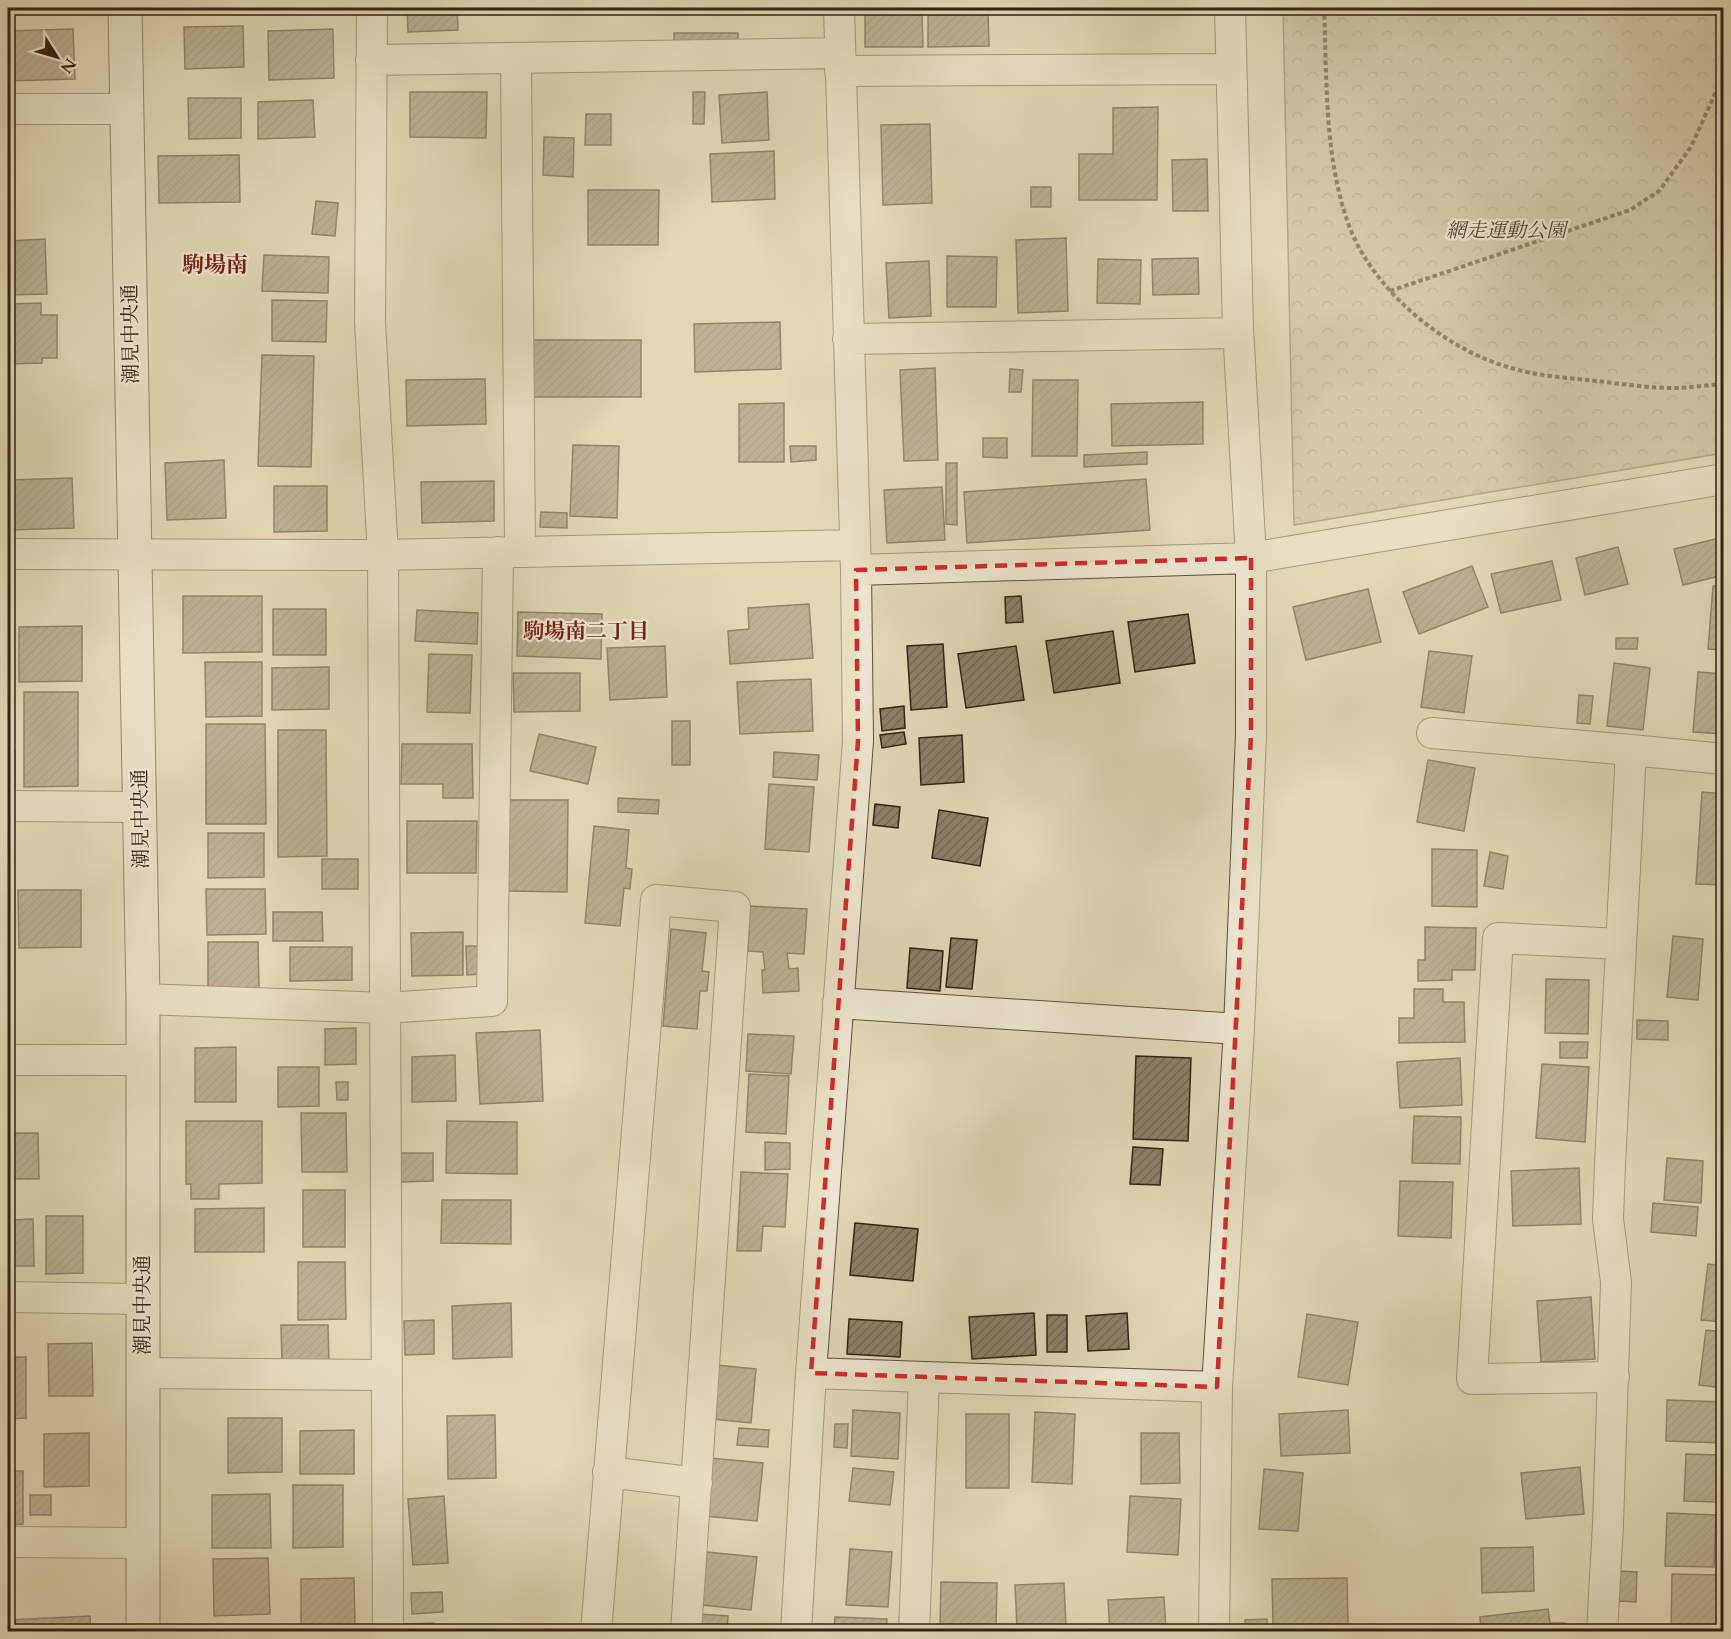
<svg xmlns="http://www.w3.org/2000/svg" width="1731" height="1639" font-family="Cardo,'Noto Serif JP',serif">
<defs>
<pattern id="forest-crowns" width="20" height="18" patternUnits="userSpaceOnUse" patternTransform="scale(1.5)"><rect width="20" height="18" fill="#c3b99b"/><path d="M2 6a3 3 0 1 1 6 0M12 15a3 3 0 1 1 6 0" fill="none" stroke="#9f967d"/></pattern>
<pattern id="building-hatch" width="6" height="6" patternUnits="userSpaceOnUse" patternTransform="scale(1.5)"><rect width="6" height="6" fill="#8d8068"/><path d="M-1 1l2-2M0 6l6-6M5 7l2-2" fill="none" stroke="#746854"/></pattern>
</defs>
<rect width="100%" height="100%" fill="#e1d8b7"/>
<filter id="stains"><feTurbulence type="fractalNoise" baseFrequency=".00333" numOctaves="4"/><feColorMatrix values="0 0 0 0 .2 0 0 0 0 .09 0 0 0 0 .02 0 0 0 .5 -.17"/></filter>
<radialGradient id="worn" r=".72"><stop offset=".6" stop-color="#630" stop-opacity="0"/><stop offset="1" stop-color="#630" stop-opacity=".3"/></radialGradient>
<path fill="url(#forest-crowns)" stroke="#7b6d57" stroke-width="1.5" d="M1283,8H1723V453L1294,525Z"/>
<path fill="url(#building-hatch)" stroke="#332113" stroke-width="1.5" d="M192,8H240V11L192,12Z
M407,8H457L458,30L408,32Z
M988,9L989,46L928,47V10Z
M922,14L923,47H865V15Z
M243,26L244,67L185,69L184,27Z
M73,29L75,79L8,81V31Z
M333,29L334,78L269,80L268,31Z
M674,33H738V45L674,46Z
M410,92H487L486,138L410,137Z
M693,92H705L704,124H693Z
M767,92L769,140L722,143L719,95Z
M188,98H241V138L189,139Z
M313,100L315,137L258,139V102Z
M1158,107L1157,200H1079V154H1113V108Z
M586,114H611V145H585Z
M930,124L932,203L883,205L881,125Z
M544,137L574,138L573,177L543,175Z
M774,151L775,199L712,202L710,154Z
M239,155L240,202L159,203L158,156Z
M1207,159L1208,211H1173L1172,160Z
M1031,187H1051V207H1031Z
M588,190H659L658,245H588Z
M316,201L338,203L335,236L312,234Z
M1066,238L1068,311L1018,313L1016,240Z
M45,239L47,294L8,295V241Z
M264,255L329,257L328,293L262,291Z
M947,256L997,257L996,307H947Z
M1198,258L1199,294L1153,295L1152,259Z
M1098,259L1141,260L1140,304L1097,303Z
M929,261L931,316L889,318L886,263Z
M272,300L327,301L326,342L272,341Z
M41,303V315H57V358H42V363L8,364V304Z
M780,322L781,369L695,372L694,324Z
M527,340H641V397H527Z
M262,355L314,356L311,467L258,466Z
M935,368L938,460L904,461L900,370Z
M1010,369L1023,370L1021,392H1009Z
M485,379L486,424L407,426L406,380Z
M1033,380H1078L1077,456H1032Z
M1203,402V444L1112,446L1111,404Z
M784,403V462H739V404Z
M983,438H1007V458L983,457Z
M573,445L619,446L617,518L570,516Z
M790,446H816V460L791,462Z
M1147,452V464L1084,467V455Z
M224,460L226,518L167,520L165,463Z
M946,463H957V525L946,524Z
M72,478L74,528L8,530V480Z
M1146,479L1150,530L967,543L964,492Z
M494,481V521L422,523L421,482Z
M274,486H327V531L274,532Z
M942,487L945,540L887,543L884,490Z
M541,512L567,513V528L540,527Z
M1724,537V575L1683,585L1674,549Z
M1618,547L1628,584L1585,595L1576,558Z
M1552,561L1561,600L1501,613L1491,574Z
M1472,566L1488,607L1419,634L1403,592Z
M1713,586L1724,587V650L1708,649Z
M1368,589L1381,642L1306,660L1293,607Z
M183,596H262V652L183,653Z
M1021,596L1023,622L1006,623L1005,597Z
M809,604L813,658L730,664L728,631L749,629L748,608Z
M273,609H326V655H273Z
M417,610L478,613L477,644L415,641Z
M518,612L602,614L601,659L517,656Z
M1188,614L1195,663L1135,672L1128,622Z
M82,626V681L19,682V627Z
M1113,631L1120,683L1054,693L1046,641Z
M1616,638H1638L1637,649H1616Z
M943,644L947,707L911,710L907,646Z
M665,646L667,697L610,700L607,648Z
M1016,646L1024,700L966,708L958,654Z
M1429,651L1472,656L1464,713L1421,707Z
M429,654L472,655L470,713L427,712Z
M205,662H262V716L206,717Z
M1614,663L1650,668L1643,730L1607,726Z
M329,667V709L272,710V668Z
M1698,672L1724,674V734L1693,732Z
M513,673H580V711L514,712Z
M811,679L813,731L740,734L737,682Z
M24,692H78V786L24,787Z
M1579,695L1593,696L1590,724L1577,723Z
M904,706L905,728L882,731L880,709Z
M672,721H690V765H672Z
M206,724H265L266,824H206Z
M278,730H326L327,856L278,857Z
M904,732L906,744L882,748L880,735Z
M539,734L596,747L588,784L530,771Z
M962,735L964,782L921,785L919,738Z
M402,744H472L473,798H443V784H401Z
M8,751H15V790H8Z
M774,752L819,755L817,780L773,777Z
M1428,760L1475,768L1464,831L1417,822Z
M769,784L814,787L809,852L765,849Z
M1702,792L1724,794V885L1696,884Z
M618,798L659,800L658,814L618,812Z
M503,800H568L567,892L503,891Z
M875,804L900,807L898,828L873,825Z
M939,810L988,818L980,866L932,858Z
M407,821H477L476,873H407Z
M594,826L629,830L626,868L632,869L630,889L624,888L620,926L585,923Z
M208,833H264V877L208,878Z
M1432,849L1477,850V907L1432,906Z
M1490,852L1508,856L1503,889L1484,886Z
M322,859H358V889H322Z
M206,889H265L266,934L207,935Z
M18,890H81V947L19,948Z
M750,906L807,909L804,954L787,953L789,969L798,968L799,991L763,993L762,970H765L763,952L748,951Z
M273,912H322L323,941H273Z
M1425,927L1476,928L1475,970H1452V980L1418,981V960H1425Z
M671,929L706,933L702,971L709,972L707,991H700L697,1029L663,1026Z
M463,932V975L412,976L411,933Z
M1673,936L1703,939L1698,1000L1667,997Z
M951,938L977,940L972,989L946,987Z
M208,942H258L259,988H208Z
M466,946H482V974L467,975Z
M290,947H352V980L290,981Z
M910,948L943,951L940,991L907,988Z
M1724,965V1004L1719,1003Z
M1546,979L1589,980L1588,1034L1545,1033Z
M1414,989H1443V1002H1464L1465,1042L1399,1043V1018H1414Z
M1637,1020L1668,1021V1040L1637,1039Z
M356,1028V1064L325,1065V1029Z
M540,1030L543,1101L480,1104L476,1033Z
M748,1034L794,1036L791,1074L746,1071Z
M1560,1042H1588L1587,1058H1560Z
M236,1047V1102H195V1048Z
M455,1055L456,1101L412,1102V1057Z
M1136,1056L1191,1058L1188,1141L1133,1139Z
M1460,1058L1462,1105L1400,1108L1397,1062Z
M1542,1064L1589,1067L1585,1142L1536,1138Z
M278,1067H319V1106L278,1107Z
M749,1074L789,1076L786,1134L746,1132Z
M336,1082H348V1100H337Z
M301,1113H346L347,1172H302Z
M1414,1116L1461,1117L1460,1164L1412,1163Z
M186,1121H262V1183L219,1184V1199H191V1184H186Z
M447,1121L517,1122V1174L446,1173Z
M8,1133H38L39,1179H8Z
M765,1142L790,1143V1169L765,1170Z
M1133,1147L1163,1149L1160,1185L1130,1184Z
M401,1153H433V1181L401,1182Z
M1667,1158L1703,1161L1701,1203L1664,1200Z
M1579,1168L1581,1224L1513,1226L1511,1171Z
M741,1172L788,1174L785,1227L763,1226L761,1251H737Z
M1400,1181L1453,1182L1451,1238L1398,1236Z
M303,1190H345V1247H303Z
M442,1200H511V1244L441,1243Z
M1653,1203L1698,1207L1696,1236L1651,1232Z
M264,1208V1252H195V1209Z
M46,1216H83V1273L46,1274Z
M33,1219L34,1266H8V1220Z
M855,1223L918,1229L913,1281L850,1275Z
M298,1262H345L346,1319L298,1320Z
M1708,1264L1724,1266V1322L1701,1320Z
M1591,1297L1595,1359L1541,1362L1537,1301Z
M511,1303L512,1357L453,1359L452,1306Z
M1034,1313L1036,1355L972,1359L969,1317Z
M1127,1313L1129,1349L1088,1351L1086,1316Z
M1307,1314L1358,1322L1348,1385L1298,1377Z
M1047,1315H1067V1352H1047Z
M849,1319L902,1322L900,1357L847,1354Z
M434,1320V1354L405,1355L404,1321Z
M281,1325H328L329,1362L282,1363Z
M1706,1330L1724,1332V1388L1699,1385Z
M92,1343L93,1396H49L48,1344Z
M8,1357H26V1418L8,1419Z
M716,1365L756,1369L751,1423L712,1419Z
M1667,1400L1724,1402V1443L1666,1441Z
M853,1410L900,1413L898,1459L851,1456Z
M1348,1410L1350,1453L1281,1456L1279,1414Z
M1035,1412L1075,1414L1072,1484L1032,1482Z
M966,1414H1009V1488H966Z
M495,1415L496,1478L448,1479L447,1416Z
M228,1418H282V1472L228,1473Z
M835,1424H848L847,1448L834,1447Z
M739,1428L769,1430L768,1447L737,1445Z
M354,1430V1474H300V1431Z
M89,1433V1486L44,1487V1434Z
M1141,1433H1179L1180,1483L1141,1484Z
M1686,1454L1719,1455L1717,1502L1684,1501Z
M710,1458L763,1463L757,1521L704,1516Z
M1580,1467L1584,1514L1526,1519L1521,1473Z
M853,1468L894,1472L890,1505L849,1501Z
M1264,1469L1303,1473L1298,1531L1259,1529Z
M8,1471H23V1524L8,1525Z
M293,1485H343V1547L293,1548Z
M270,1494L271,1548H212V1495Z
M30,1495H51V1515H30Z
M444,1496L448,1563L413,1565L408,1499Z
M1130,1496L1181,1499L1178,1555L1127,1552Z
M1667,1513L1716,1515L1714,1567L1665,1566Z
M1533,1547L1534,1591L1482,1593L1481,1548Z
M850,1549L892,1552L888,1607L846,1605Z
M707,1552L757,1557L751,1610L702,1605Z
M268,1558L270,1614L214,1616L213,1559Z
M1620,1571L1637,1572L1636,1602L1619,1601Z
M1672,1574L1719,1575L1717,1631L1671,1630Z
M354,1578L355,1626L301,1627V1579Z
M1347,1578L1348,1624L1273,1625L1272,1579Z
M941,1582L997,1583L996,1628L940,1627Z
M1064,1583L1066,1626L1017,1628L1015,1585Z
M442,1592L443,1612L412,1614L411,1593Z
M1164,1597L1166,1631L1110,1632L1108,1600Z
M1548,1609L1550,1623H1565V1632H1481L1480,1617Z
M699,1614L728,1616L727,1632H698Z
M90,1616L91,1632H8V1620Z
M835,1617L887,1619L886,1632H834Z
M1267,1619V1632H1246L1245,1620Z
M434,1623V1632H402V1624Z"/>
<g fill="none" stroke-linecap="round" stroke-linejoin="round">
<g stroke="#5e4f3c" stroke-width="32">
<path id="street" d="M372,8L370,322L383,555L388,1632
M516,58L520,551
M371,60L840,53
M840,71L1231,69
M8,109H126
M848,339L1238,333
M8,554L383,555L854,545
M856,570L1251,558L1724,479
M1432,733L1631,750
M8,806L139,807
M143,999L385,1008L492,1001L498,552
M838,1003L1239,1029
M8,1060H142
M8,1297L142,1299
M142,1373L386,1375
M811,1373L1217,1387
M1614,1377L1472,1379L1498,938L1621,944
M608,1472L697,1483
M8,1542L143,1543
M596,1632L656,900L735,907L686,1632
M796,1632L811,1373L858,741L856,570L839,8
M914,1632L924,1378
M1214,1632L1217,1387L1239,1029L1251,734V558L1238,328L1230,8
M1602,1632L1608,1524L1616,1282L1608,1219L1610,1164L1631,750L1724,759"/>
</g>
<g stroke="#332113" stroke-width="35">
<path id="secondary" d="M125,8L143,999V1632"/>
</g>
<path stroke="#332113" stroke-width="4" stroke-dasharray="4.5 3" stroke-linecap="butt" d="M1324,8C1327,79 1324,155 1348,223C1371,288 1442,348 1508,367C1536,376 1568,378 1597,381C1622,384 1648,388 1674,388C1690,388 1707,385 1724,384
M1390,291L1630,210L1659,191L1691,147L1724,74"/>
<use href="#street" stroke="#ece6d0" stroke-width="30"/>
<use href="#secondary" stroke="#ece6d0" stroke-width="33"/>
</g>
<path d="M0 0H1731V1639H0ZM1251,558V734L1217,1387L811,1373L858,741L856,570Z" fill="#e1d8b7" fill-opacity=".55" fill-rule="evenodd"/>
<path fill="none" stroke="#d62828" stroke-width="4.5" stroke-dasharray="12 8" stroke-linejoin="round" d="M1251,558V734L1217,1387L811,1373L858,741L856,570Z"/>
<g text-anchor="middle" stroke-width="4.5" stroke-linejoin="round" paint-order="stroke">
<g font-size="20" font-style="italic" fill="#574735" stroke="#ece6d0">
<text x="1506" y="237">網走運動公園</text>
</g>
<g font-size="20" fill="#332113" stroke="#ece6d0">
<text transform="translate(130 334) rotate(-91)" y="7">潮見中央通</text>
<text transform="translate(140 819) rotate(-91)" y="7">潮見中央通</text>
<text transform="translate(142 1305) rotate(-90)" y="7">潮見中央通</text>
</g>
<g font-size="21" font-weight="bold" fill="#7a1f14" stroke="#ece6d0">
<text x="586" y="638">駒場南二丁目</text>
</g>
<g font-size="22" font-weight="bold" fill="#7a1f14" stroke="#ece6d0">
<text x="215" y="272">駒場南</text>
</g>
</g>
<rect width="1731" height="1639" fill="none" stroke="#e1d8b7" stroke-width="30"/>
<rect x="9" y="9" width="1713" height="1621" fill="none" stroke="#332113" stroke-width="3"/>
<rect x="15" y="15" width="1701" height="1609" fill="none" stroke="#332113" stroke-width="1.5"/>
<g transform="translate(57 57) rotate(127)" stroke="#ece6d0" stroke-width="4.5" paint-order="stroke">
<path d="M0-4.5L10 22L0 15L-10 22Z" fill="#332113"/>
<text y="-9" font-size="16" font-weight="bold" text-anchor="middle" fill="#332113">N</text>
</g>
<rect width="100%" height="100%" filter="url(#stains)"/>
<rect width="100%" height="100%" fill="url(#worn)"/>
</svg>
